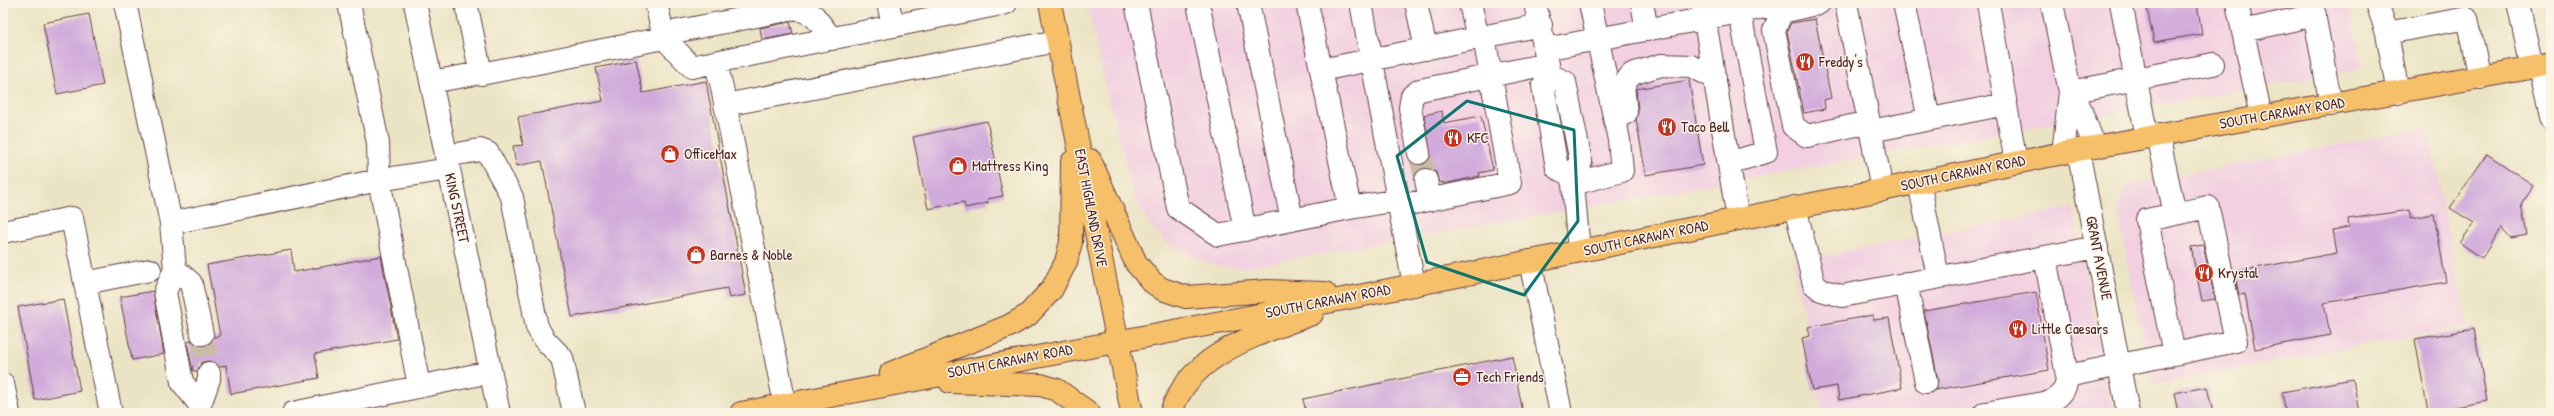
<svg xmlns="http://www.w3.org/2000/svg" width="2554" height="416" font-family="'Patrick Hand',sans-serif">
<rect width="100%" height="100%" fill="#fcf5e5"/>
<filter id="ink" filterUnits="userSpaceOnUse"><feTurbulence type="fractalNoise" baseFrequency=".025" numOctaves="2"/><feDisplacementMap in="SourceGraphic" scale="8" xChannelSelector="R" yChannelSelector="G"/><feConvolveMatrix kernelMatrix="1 2 1 2 8 2 1 2 1" color-interpolation-filters="sRGB"/></filter>
<filter id="wash" filterUnits="userSpaceOnUse"><feTurbulence type="fractalNoise" baseFrequency=".012" numOctaves="4" result="noise"/><feDisplacementMap in="SourceGraphic" scale="16" xChannelSelector="R" yChannelSelector="G"/><feGaussianBlur stdDeviation="0.9" result="paint"/><feColorMatrix in="noise" values="0 0 0 0 0 0 0 0 0 0 0 0 0 0 0 0 0 1.4 0 .05"/><feComposite in="paint" operator="in"/></filter>
<g filter="url(#wash)">
<rect width="100%" height="100%" fill="#ebe4c4"/>
<path fill="#f2cfe1" d="M1087,3H2349L2363,69L1247,267L1218,266L1191,256L1165,242L1146,219L1135,200L1103,77Z
M2427,128L2467,326L2152,385L2117,209L2128,185Z
M2073,207L2113,413H1823L1793,262Z"/>
<g id="blocks">
<path fill="#d1abdb" d="M2146,3H2197L2202,34L2154,42Z
M89,14L103,85L57,94L43,23Z
M1815,19L1831,98L1824,100L1825,109L1804,113L1787,31L1791,23Z
M790,22L793,34L762,40L760,28Z
M636,60L643,93L706,81L746,295L729,298L727,288L572,317L542,161L516,166L513,146L523,145L518,117L603,101L596,68Z
M1689,80L1703,165L1646,175L1636,119L1638,112L1636,89Z
M1442,111L1444,123L1481,116L1493,170L1479,173L1480,176L1443,184V182L1439,183L1436,172L1430,168H1423L1415,175L1412,163L1422,165L1431,157L1424,115Z
M987,121L1003,196L987,199L988,203L965,208L964,202L928,209L913,137Z
M2487,154L2533,185L2521,204L2527,235L2512,238L2502,227L2482,258L2460,243L2474,223L2450,208Z
M2409,210L2411,218L2434,214L2446,282L2324,303L2330,335L2255,349L2245,294L2239,295L2234,272L2337,253L2333,230L2349,227L2348,219Z
M2203,245L2215,299L2202,301L2191,247Z
M291,250L294,272L381,256L397,339L315,354L319,378L231,394L226,365L220,367L209,361L202,362L197,371H193L187,342L192,341L198,346H204L211,343L214,337L220,336L207,265Z
M153,291L164,354L132,360L120,297Z
M2036,292L2049,370L1935,390L1938,380L1924,311Z
M63,299L80,391L35,400L18,307Z
M1873,315L1874,320L1889,318L1902,388L1839,400L1837,386L1812,390L1802,338L1810,336L1808,327Z
M2474,329L2487,401L2428,412L2415,339Z
M1512,356L1523,413H1306L1303,399Z
M2353,379L2359,413H2286L2282,392Z
M2207,387L2213,413H2178L2174,393Z"/>
</g>
</g>
<g filter="url(#ink)">
<use href="#blocks" fill-opacity="0" stroke="#623d42" stroke-width="1"/>
<g fill="none" stroke-linecap="round" stroke-linejoin="round">
<path stroke="#cbbda5" stroke-width="22" stroke-dasharray="22 11" stroke-linecap="butt" d="M1419,153L1426,180
M202,334L209,373"/>
<g stroke="#623d42" stroke-width="24">
<path id="minor" d="M125,3L171,223
M349,3L378,143L379,180L419,386
M415,3L499,413
M466,3L481,74L664,38
M656,3L664,38L692,67L715,62L721,83L785,404
M888,3L893,26L1006,3
M1136,3L1178,208L1218,235L1350,208L1307,3
M1198,3L1245,230
M1248,3L1292,220
M1361,3L1414,285
M1416,3L1426,49
M1470,3L1478,38
M1535,3L1550,75L1565,82L1581,162L1570,175
M1642,3L1647,30
M1702,3L1738,219
M1819,3L1782,12L1774,30L1793,126L1807,136L1869,122
M1846,3L1882,190
M1904,3L1929,119
M1988,3L2016,162
M2052,3L2070,92L2063,153
M2121,3L2147,137
M2237,3L2261,117
M2312,3L2331,105
M2377,3L2387,33
M2518,3L2532,68
M2243,31L2315,15
M663,34L797,8L814,16L832,39
M1545,49L1787,3
M715,62L893,26
M2540,66L2551,117
M1321,70L1541,25
M1550,75L1543,86L1557,168L1570,175L1573,184L1579,251
M431,82L481,73
M2070,92L2213,64
M2070,92L2076,98L2095,147
M2398,93L2387,33L2467,18L2480,78
M725,105L1057,41
M1626,113L1623,85L1632,74L1661,65L1691,66L1715,78
M1871,131L2006,104
M2158,135L2175,214
M2078,150L2128,413
M1419,153L1410,108L1412,96L1420,90L1548,64
M446,156L480,150L488,153L512,197L537,327L544,339L562,358L574,413
M1729,163L1766,152L1740,13
M1426,180L1430,200
M1919,182L1938,277
M1573,184L1622,171L1619,140L1590,3
M1399,206L1510,183L1484,37
M1795,207L1814,284L1821,290L1842,296L2097,247
M2208,207L2236,341L2174,354L2147,220Z
M1350,208L1399,200
M3,232L72,218L111,413
M1530,261L1561,413
M175,269L171,223L379,180L449,169
M85,283L150,270
M1906,283L1926,382
M202,334L191,283L175,269L165,292L182,382L200,405L209,379V373
M2067,376L2174,354
M3,384L9,413
M293,413L490,372
M1985,413L2050,402C2062,395 2066,390 2067,376L2045,257"/>
</g>
<g stroke="#623d42" stroke-width="24">
<path id="major" d="M1050,3L1132,413
M1090,160L1136,263L1152,282L1162,289L1186,297L1267,291L1325,293
M891,373L1009,326L1028,315L1052,289L1066,262L1071,242L1072,162
M950,382L1041,385L1057,390L1089,413
M741,413L1364,295L2078,150L2551,64
M1171,413C1189,353 1260,334 1312,314"/>
</g>
<use href="#minor" stroke="#fff" stroke-width="22"/>
<use href="#major" stroke="#f6c06b" stroke-width="22"/>
</g>
</g>
<path fill="none" stroke="#0f766e" stroke-width="3" stroke-linejoin="round" d="M1467,101L1574,130L1578,221L1524,295L1427,262L1397,156Z"/>
<defs>
<g id="restaurant-disc" transform="scale(1)"><circle r="9.5" fill="#c8321e" stroke="#fcf5e5"/><path d="M-5-6h1v4h1v-4h1v4h1v-4h1v5L-1.5 .5V6h-2V.5L-5-1ZM5-6V6H3V1.5H1.5Q1.5-4 5-6Z" fill="#fff"/></g>
<g id="shop-disc" transform="scale(1)"><circle r="9.5" fill="#c8321e" stroke="#fcf5e5"/><path d="M-5-2.5h2.3a2.7 3.5 0 0 1 5.4 0H5L5.5 6h-11ZM-1.5-2.5h3a1.5 2.3 0 0 0-3 0Z" fill="#fff"/></g>
<g id="office-disc" transform="scale(1)"><circle r="9.5" fill="#c8321e" stroke="#fcf5e5"/><path d="M-6-3h4V-5.5h4V-3h4V5H-6ZM-1-4.5V-3h2v-1.5ZM-6 0V1H6V0Z" fill="#fff"/></g>
</defs>
<g fill-rule="evenodd">
<use href="#restaurant-disc" x="1805" y="62"/>
<use href="#restaurant-disc" x="1667" y="127"/>
<use href="#restaurant-disc" x="1453" y="138"/>
<use href="#shop-disc" x="670" y="154"/>
<use href="#shop-disc" x="958" y="166"/>
<use href="#shop-disc" x="696" y="255"/>
<use href="#restaurant-disc" x="2204" y="273"/>
<use href="#restaurant-disc" x="2018" y="329"/>
<use href="#office-disc" x="1462" y="377"/>
</g>
<g text-anchor="middle" stroke-width="3" stroke-linejoin="round" paint-order="stroke">
<g font-size="15" fill="#4a1f2b" stroke="#fcf5e5" text-anchor="start">
<text x="1819" y="67">Freddy's</text>
<text x="1681" y="132">Taco Bell</text>
<text x="1467" y="143">KFC</text>
<text x="684" y="159">OfficeMax</text>
<text x="972" y="171">Mattress King</text>
<text x="710" y="260">Barnes &amp; Noble</text>
<text x="2218" y="278">Krystal</text>
<text x="2032" y="334">Little Caesars</text>
<text x="1476" y="382">Tech Friends</text>
</g>
<g font-size="15" fill="#4a1f2b" stroke="#fcf5e5">
<text transform="translate(2282 113) rotate(-10)" y="5">SOUTH CARAWAY ROAD</text>
<text transform="translate(1963 173) rotate(-12)" y="5">SOUTH CARAWAY ROAD</text>
<text transform="translate(457 208) rotate(78)" y="5">KING STREET</text>
<text transform="translate(1091 208) rotate(79)" y="5">EAST HIGHLAND DRIVE</text>
<text transform="translate(1646 238) rotate(-12)" y="5">SOUTH CARAWAY ROAD</text>
<text transform="translate(2099 258) rotate(79)" y="5">GRANT AVENUE</text>
<text transform="translate(1328 301) rotate(-11)" y="5">SOUTH CARAWAY ROAD</text>
<text transform="translate(1010 361) rotate(-11)" y="5">SOUTH CARAWAY ROAD</text>
</g>
</g>
<rect width="2554" height="416" fill="none" stroke="#fcf5e5" stroke-width="16"/>
</svg>
